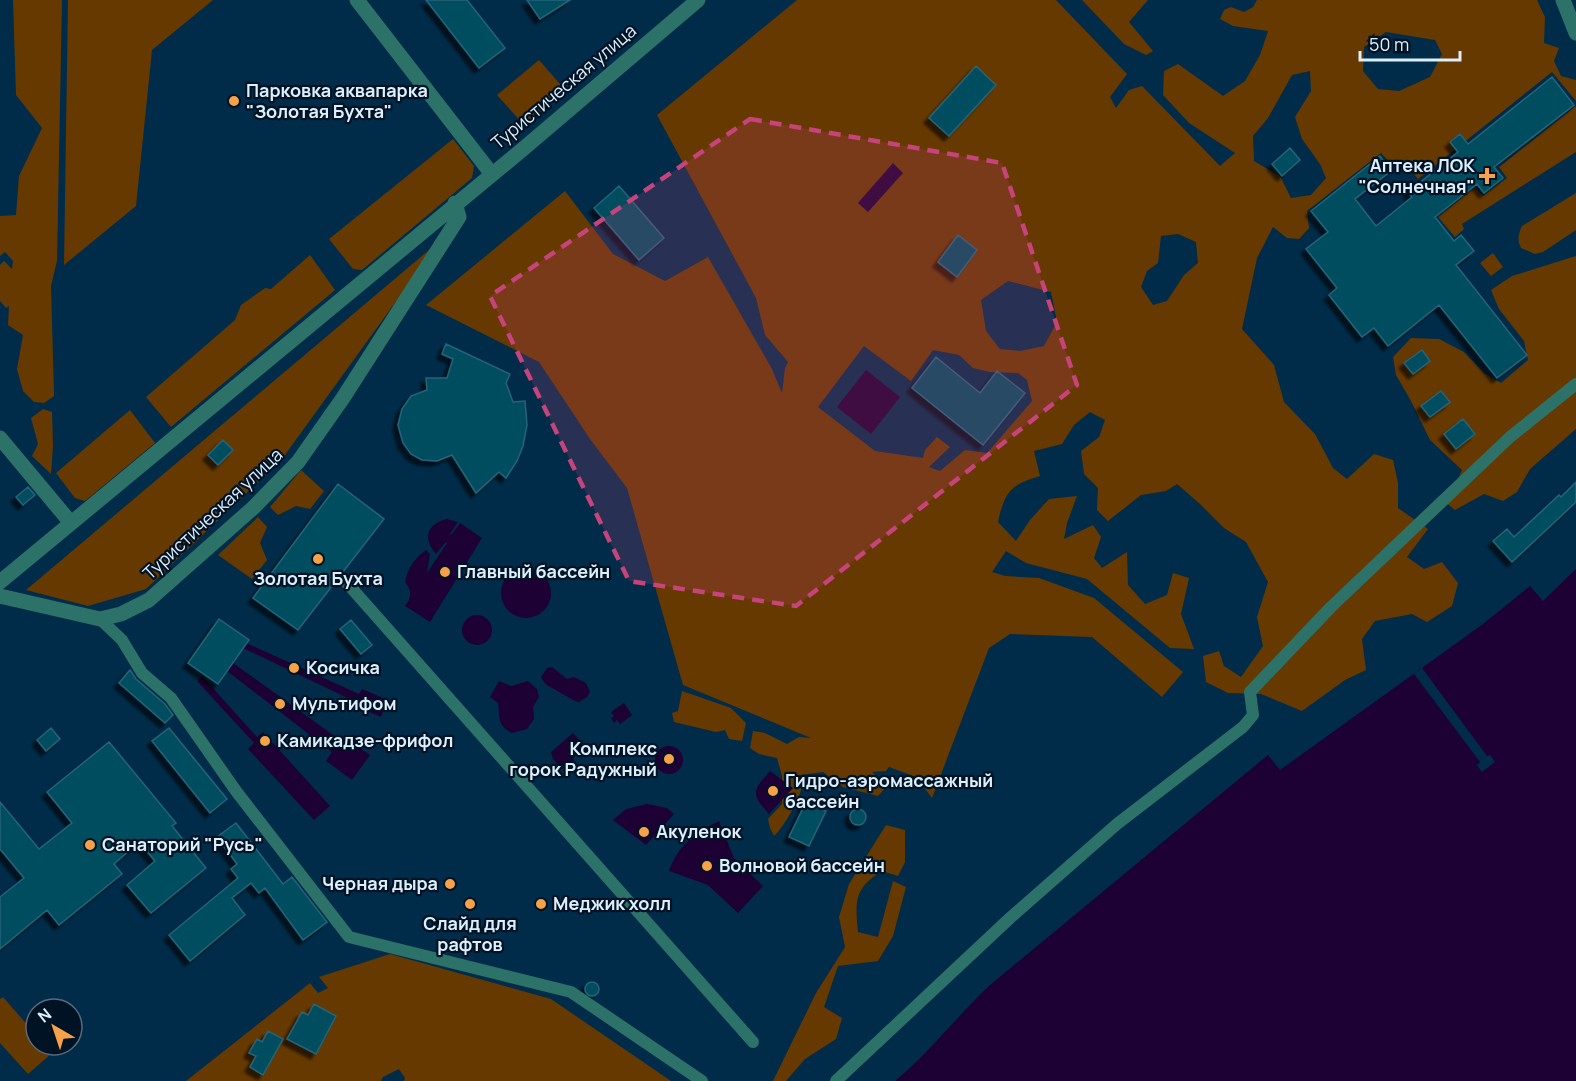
<svg xmlns="http://www.w3.org/2000/svg" width="1576" height="1081" font-family="Manrope,sans-serif">
<defs>
<filter id="shadow"><feDropShadow dx="-5" dy="5" stdDeviation="1.5" flood-color="#0009"/></filter>
</defs>
<rect width="100%" height="100%" fill="#002c4a"/>
<path fill="#663900" fill-rule="evenodd" d="M13,0H62L57,261L51,286L54,396L44,403L34,402L23,391L17,369L23,335L8,325L9,306L6,308L0,301V265L4,261L12,269L13,261L5,252L0,256V216L16,215L19,176L42,128L16,95Z
M68,0H213L152,50L136,206L64,265Z
M797,0H1056L1127,74L1110,97L1116,108L1129,90L1142,86L1220,166L1235,153L1189,123L1163,95L1164,71L1178,64L1223,96L1245,81L1260,55L1268,31L1233,26L1220,19L1224,10L1231,7L1244,12L1253,7L1257,0H1537L1545,17L1544,43L1559,48L1554,61L1561,76L1576,80V101L1552,72L1418,179L1404,161L1395,168L1381,153L1307,211L1309,228L1299,239L1287,238L1273,227L1257,258L1242,329L1274,365L1284,402L1315,434L1333,468L1347,479L1374,454L1393,460L1398,483V508L1428,529L1407,557L1424,569L1442,562L1458,583L1452,606L1427,622L1412,614L1375,621L1362,639L1366,670L1345,680L1302,711L1261,694L1228,693L1206,682L1203,656L1219,651L1224,666L1241,677L1263,646L1257,617L1268,582L1246,542L1224,528L1200,504L1177,484L1166,491L1141,495L1108,521L1097,510L1098,488L1084,474L1081,451L1099,437L1105,420L1090,412L1074,425L1062,444L1034,451L1040,476C1010,485 1005,491 998,522L1016,541L1030,520L1049,499L1077,496L1067,523L1064,539L1093,525L1101,537L1094,558L1102,568L1127,552L1128,585L1145,604L1167,595L1173,573L1189,578L1181,614L1194,649L1170,648L1087,579L1026,563L1006,551L992,572L1005,576L1039,578L1094,598L1183,672L1162,697L1092,637L1010,634L989,648L932,798L916,777L889,767L886,771L872,772L888,785L878,796L843,787L823,772L800,775C800,779 802,785 801,789C799,801 783,828 774,836L770,828L768,819L782,804V776L777,758L759,754L750,748L753,731L765,733L787,744L799,737L811,738L683,685L627,488L590,439L539,362L426,305L565,191L613,254L665,281L708,257L772,369L782,393L785,368L788,362L765,335L756,298L657,115ZM1386,32L1435,40L1442,54L1430,77L1399,91L1378,89L1363,71L1364,47ZM1310,71L1311,91L1295,117L1302,139L1320,164L1326,178L1311,195L1291,198L1280,176L1254,161L1253,136L1268,118L1292,75ZM1178,234L1196,242L1198,263L1184,275L1167,301L1153,305L1141,287L1147,271L1158,263L1161,236ZM1008,281L1051,292L1057,322L1044,346L1020,351L1000,349L986,331L981,300ZM864,346L911,381L933,350L959,355L973,368L990,372L1018,373L1027,380L1032,401L987,453L965,450L940,471L929,467L950,447L937,437L925,450L923,458L875,451L818,407Z
M1082,0H1148L1129,22L1153,51L1146,55L1124,44Z
M539,60L566,91L525,126L497,95Z
M1576,106V152L1462,224L1464,229L1455,237L1438,217L1475,187L1483,196L1507,178L1499,167Z
M453,139L474,166L472,178L362,270L353,269L329,239Z
M1576,193V230L1543,252L1535,254L1521,248C1517,240 1518,235 1522,226Z
M429,250L431,253L282,459L146,589L88,606L26,590Z
M1493,253L1503,267L1491,276L1480,263Z
M310,255L335,290L171,427L146,397L235,320L241,305L265,288L271,289Z
M1576,256V429L1530,469L1517,492L1503,501L1484,494L1455,510L1440,498L1457,481L1462,470L1430,440L1411,401L1396,375L1393,357L1411,338L1439,339L1464,352L1484,373L1501,383L1528,360L1524,341L1499,309L1491,290L1512,276Z
M43,409L52,412L53,446L51,474L32,456L38,444L31,418Z
M130,410L155,443L85,501L75,498L56,473Z
M301,470L324,491L310,509L296,506L278,515L270,507Z
M258,517L267,527L260,543L267,560L252,579L218,555Z
M682,691L731,708L746,723L742,741L729,739L725,730L716,732L674,722L672,713L678,711Z
M886,825L905,830V862L898,876L882,871C854,888 855,902 858,932L878,937L893,881L906,887L893,936L878,961L838,966L824,1007L842,1018L836,1039L805,1059L786,1081H773L816,993L845,947L839,917L849,884Z
M390,954L551,999L671,1081H404L405,1078L399,1069L383,1077L381,1081H186L310,983L318,993L328,988L319,977Z
M3,997L36,1035V1045H45L52,1053L28,1074L0,1043V999Z"/>
<path fill="#1d0134" d="M893,163L903,173L868,212L858,203Z
M866,370L900,397L871,434L837,407Z
M447,519L458,522L450,534L451,535L460,523L482,538L430,622L405,606C412,597 412,591 405,582C408,568 414,559 426,550L430,554L427,573L447,543L446,542L436,554C422,538 427,524 447,519Z
M501 593a25 25 0 1 1 50 0a25 25 0 1 1-50 0Z
M1576,569V1081H895C930,1052 957,1016 990,985L1268,755L1280,770L1483,624L1530,586L1543,601Z
M462 630a15 15 0 1 1 30 0a15 15 0 1 1-30 0Z
M246,643L359,694L362,689L388,700L381,717L355,706L356,702L243,648Z
M233,663L340,740L344,737L370,755L352,780L326,761L332,752L227,671Z
M552,667L567,679L574,677L586,683L590,692L587,697L579,702L575,701L545,684L541,677L547,668Z
M202,676L257,737L263,732L330,806L314,820L248,749L254,743L197,681Z
M499,681L511,686L528,681L537,689L539,697L533,707L534,719L527,729L512,733C497,726 500,717 498,703L490,697Z
M624,703L632,715L620,724L617,720L614,723L611,718L614,716L611,712Z
M573,733L585,746L578,749L573,753L574,761L562,769L553,759L551,752Z
M655 760a14 14 0 1 1 28 0a14 14 0 1 1-28 0Z
M770,771L793,788L769,814C750,793 753,791 770,771Z
M647,804L667,808L674,814L646,845L613,820L626,809Z
M719,821L734,858L763,886L738,913L708,885L669,871C678,845 695,833 719,821Z"/>
<path fill="#002c4a" d="M1422,668L1487,756L1490,755L1495,762L1482,772L1477,765L1480,762L1414,674Z"/>
<path fill="#044d61" stroke="#256379" stroke-width="1.5" filter="url(#shadow)" d="M426,0H467L505,48L479,68Z
M527,0H570L540,19Z
M976,66L996,85L949,136L929,118Z
M1552,77L1574,105L1494,167L1503,178L1484,193L1477,184L1435,217L1454,241L1461,235L1474,251L1456,265L1527,355L1497,378L1439,305L1388,346L1374,328L1362,337L1329,295L1337,288L1306,249L1328,232L1311,211L1380,156L1391,171L1355,199L1376,226L1412,197L1408,192L1458,152L1450,142L1460,134L1468,144Z
M1290,148L1300,160L1282,176L1272,164Z
M619,186L664,238L639,260L594,208Z
M958,235L977,250L957,277L938,262Z
M446,344L510,374L506,383L513,402L525,401L527,425L523,446L517,461L506,478L499,472L476,493L452,455L437,461L422,460L411,454L403,443L398,425L402,409L411,396L427,390L426,378H447L453,359L442,354Z
M1422,350L1430,361L1413,374L1404,363Z
M936,357L980,393L997,371L1025,393L983,445L912,388Z
M1441,391L1450,402L1430,417L1421,406Z
M1463,419L1475,434L1456,449L1444,434Z
M223,440L233,450L218,465L208,455Z
M1576,482V502L1512,562L1493,541L1507,529L1514,537L1559,495L1561,497Z
M338,484L384,519L298,630L253,598Z
M28,487L35,495L23,505L16,497Z
M219,619L249,640L218,684L188,663Z
M351,620L372,645L361,654L340,629Z
M130,670L136,679L165,704L173,715L165,723L119,683Z
M51,728L60,739L46,751L37,740Z
M169,728L227,799L210,813L152,741Z
M109,742L176,823L172,826L206,868L151,913L127,885L155,861L139,842L114,864L122,874L59,925L47,910L0,949V897L24,878L0,849V802L39,849L72,823L47,792Z
M806,802L826,811L809,846L789,837Z
M850 817a8 8 0 1 1 16 0a8 8 0 1 1-16 0Z
M236,823L283,884L292,877L327,922L303,940L265,888L259,893L251,883L232,898L245,915L190,961L169,935L238,878L231,869L237,864L217,837Z
M585 989a7 7 0 1 1 14 0a7 7 0 1 1-14 0Z
M314,1004L336,1016L316,1054L287,1039L302,1012L308,1015Z
M268,1031L283,1039L263,1075L250,1067L256,1056L249,1053L257,1039L262,1042Z"/>
<g fill="none" stroke-linecap="round" stroke-linejoin="round">
<path stroke="#2c7269" stroke-width="12" d="M347,583L753,1042
M100,619L122,640L142,673L171,698L236,791L349,937L571,992L702,1081
M836,1081L1010,918L1117,824L1243,727L1253,715L1250,692L1331,607L1510,437L1576,384"/>
<path stroke="#2c7269" stroke-width="15" d="M357,0L491,173
M1563,0L1576,33
M0,438L71,523"/>
<path stroke="#2c7269" stroke-width="15" d="M0,582L523,149L698,0
M0,596L100,619L121,614L149,600L253,508L298,462L343,398L459,217L455,203"/>
</g>
<path fill="#c7437b" fill-opacity="0.2" stroke="#c7437b" stroke-width="4.5" stroke-dasharray="12 8" stroke-linejoin="round" d="M750,119L1002,163L1077,385L796,606L629,581L490,296Z"/>
<g fill="#f7a248" stroke="#001324" stroke-width="2">
<circle cx="234" cy="101" r="6"/>
<path d="M1484 167h6v6h6v6h-6v6h-6v-6h-6v-6h6z"/>
<circle cx="318" cy="559" r="6"/>
<circle cx="445" cy="572" r="6"/>
<circle cx="294" cy="668" r="6"/>
<circle cx="280" cy="704" r="6"/>
<circle cx="265" cy="741" r="6"/>
<circle cx="669" cy="759" r="6"/>
<circle cx="773" cy="791" r="6"/>
<circle cx="644" cy="832" r="6"/>
<circle cx="90" cy="845" r="6"/>
<circle cx="707" cy="866" r="6"/>
<circle cx="450" cy="884" r="6"/>
<circle cx="470" cy="904" r="6"/>
<circle cx="541" cy="904" r="6"/>
</g>
<g text-anchor="middle" stroke-width="4.5" stroke-linejoin="round" paint-order="stroke">
<g font-size="18" fill="#ddeefc" stroke="#001324">
<text transform="translate(564 87) rotate(-40)" y="6">Туристическая улица</text>
<text transform="translate(213 514) rotate(-43)" y="6">Туристическая улица</text>
</g>
<g font-size="18" font-weight="bold" fill="#ddeefc" stroke="#001324" text-anchor="start">
<text x="246" y="97">Парковка аквапарка<tspan x="246" dy="21">"Золотая Бухта"</tspan></text>
<text x="1475" y="172" text-anchor="end">Аптека ЛОК<tspan x="1475" dy="21">"Солнечная"</tspan></text>
<text x="457" y="578">Главный бассейн</text>
<text x="318" y="585" text-anchor="middle">Золотая Бухта</text>
<text x="306" y="674">Косичка</text>
<text x="292" y="710">Мультифом</text>
<text x="277" y="747">Камикадзе-фрифол</text>
<text x="657" y="755" text-anchor="end">Комплекс<tspan x="657" dy="21">горок Радужный</tspan></text>
<text x="785" y="787">Гидро-аэромассажный<tspan x="785" dy="21">бассейн</tspan></text>
<text x="656" y="838">Акуленок</text>
<text x="102" y="851">Санаторий "Русь"</text>
<text x="719" y="872">Волновой бассейн</text>
<text x="438" y="890" text-anchor="end">Черная дыра</text>
<text x="553" y="910">Меджик холл</text>
<text x="470" y="930" text-anchor="middle">Слайд для<tspan x="470" dy="21">рафтов</tspan></text>
</g>
</g>
<g transform="translate(54 1027) rotate(321)"><circle r="28" fill="#001324" stroke="#586b7a" stroke-width="1.5"/>
<path d="M0-4.5L10 22L0 15L-10 22Z" fill="#f7a248"/>
<text y="-9" font-size="16" font-weight="bold" text-anchor="middle" fill="#ddeefc">N</text>
</g>
<path d="M1360 51v9h100v-9" fill="none" stroke="#ddeefc" stroke-width="3"/>
<text x="1369" y="51" font-size="18" fill="#ddeefc" stroke="#001324" stroke-width="4.5" paint-order="stroke">50 m</text>
</svg>
